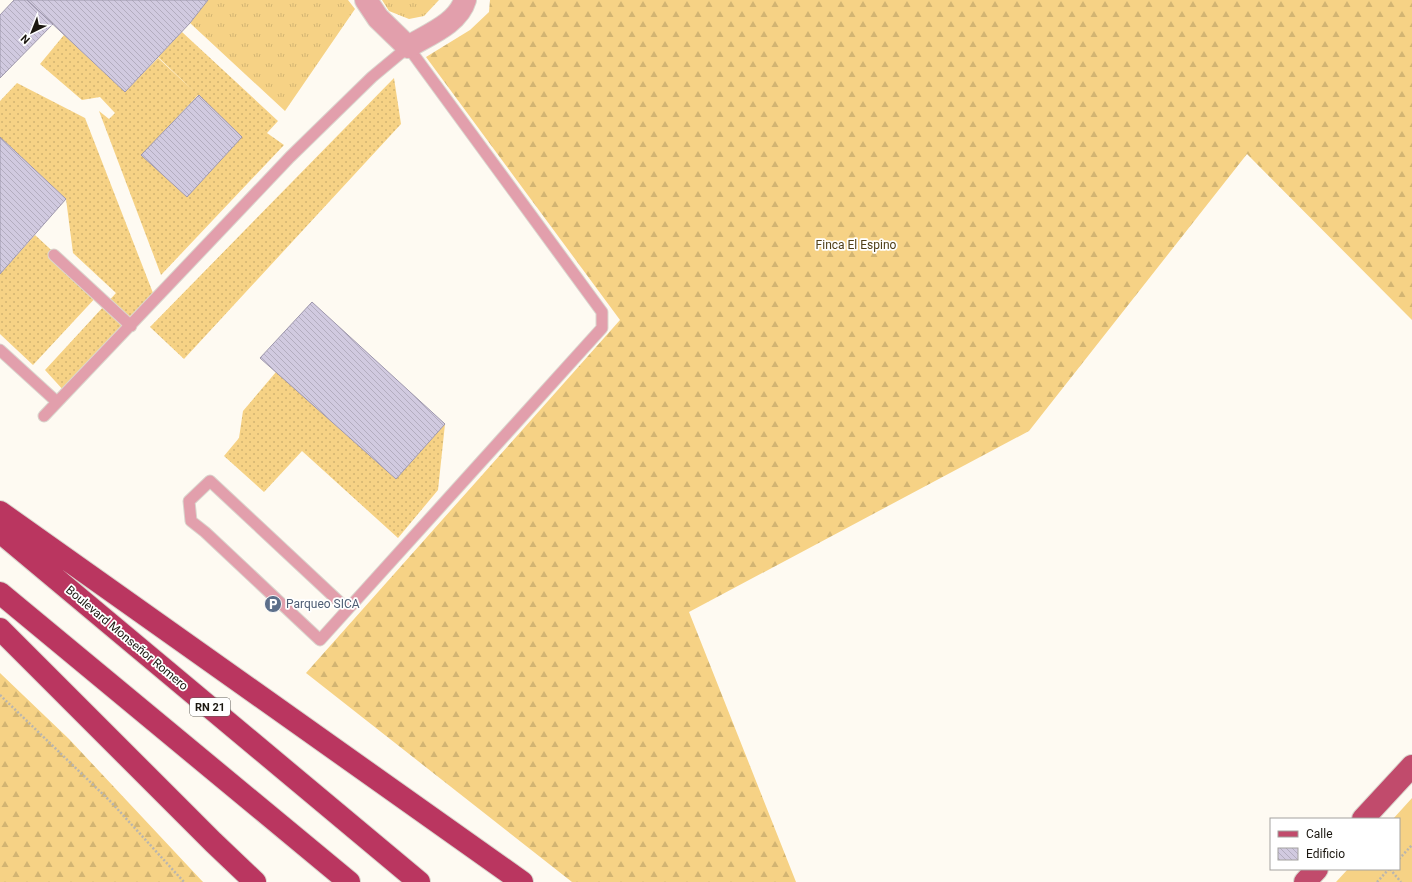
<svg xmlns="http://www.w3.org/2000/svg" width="1412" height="882" font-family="Roboto,sans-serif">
<defs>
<pattern id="grass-tufts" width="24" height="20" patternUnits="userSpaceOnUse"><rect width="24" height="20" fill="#f6d285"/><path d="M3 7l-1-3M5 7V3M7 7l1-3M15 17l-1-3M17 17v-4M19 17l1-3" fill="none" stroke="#d2b472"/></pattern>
<pattern id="forest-firs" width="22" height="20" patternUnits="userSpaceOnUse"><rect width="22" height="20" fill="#f6d285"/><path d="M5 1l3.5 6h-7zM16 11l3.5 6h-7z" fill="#d2b472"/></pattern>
<pattern id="garden-dots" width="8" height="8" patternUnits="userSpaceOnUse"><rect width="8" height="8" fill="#f6d285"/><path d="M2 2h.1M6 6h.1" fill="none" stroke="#d2b472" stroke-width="1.8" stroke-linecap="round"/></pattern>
<pattern id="building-back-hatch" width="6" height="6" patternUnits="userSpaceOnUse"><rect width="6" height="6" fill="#d1cae0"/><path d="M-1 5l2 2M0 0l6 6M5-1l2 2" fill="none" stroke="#b3adbf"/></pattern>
</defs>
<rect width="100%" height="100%" fill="#fefaf2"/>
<path fill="url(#grass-tufts)" d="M208,0H348L355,9L285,111L190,23Z
M382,0H439L424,16L409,19L389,11Z"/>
<path fill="url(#forest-firs)" d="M490,0H1412V320L1247,154L1029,431L689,612L796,882H572L306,673L620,320L426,57L470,30L489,12Z
M0,673L69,739L203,882H0Z"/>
<path fill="#f6d285" d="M1412,798V882H1336L1348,869H1399V819H1393Z"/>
<path fill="url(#garden-dots)" d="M182,32L278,121L267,133L284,145L161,275L99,111L109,119L115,113L100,97L82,100L40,64L64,35L125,92L158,58L198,95L142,155L187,197L242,137L158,57Z
M394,78L401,124L184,359L150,327Z
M17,83L85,118L153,293L65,392L45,370L116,293L73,253L66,199L0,137V101Z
M35,235L99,294L33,365L0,334V274Z
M276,372L396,479L445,424L438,490L398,538L302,451L264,492L224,456L239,438L243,411Z"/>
<path fill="url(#building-back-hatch)" stroke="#9e97ac" d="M14,0H27L53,24L0,78V15Z
M27,0H208L190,23L125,92Z
M199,95L242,137L187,197L141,155Z
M0,137L66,199L0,274Z
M312,302L445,424L396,479L260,358Z"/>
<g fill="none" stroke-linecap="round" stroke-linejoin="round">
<g stroke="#dad6ce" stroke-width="13">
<path id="service" d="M54,255L131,326
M0,350L57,402
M44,416L290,157L372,77L408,47L602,312V328L320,640L205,532L191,521L189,501L210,481L347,609"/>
</g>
<g stroke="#dad6ce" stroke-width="24">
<path id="minor" d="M366,0L378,18L408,47C427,35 458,24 465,0"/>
</g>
<g stroke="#dad6ce" stroke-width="24">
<path id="primary" d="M1363,819L1412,766
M1305,882L1317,869"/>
</g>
<g stroke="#dad6ce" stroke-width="24">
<path id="trunk" d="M0,512L522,882
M0,532L419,882
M0,593L349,882
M0,629L213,842L255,882"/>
</g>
<path stroke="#b9b5ae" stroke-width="2.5" stroke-dasharray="2 2" stroke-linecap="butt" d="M0,695L111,802L184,882
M1399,859L1412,845
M1390,869L1401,882
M1377,882L1389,869"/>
<use href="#service" stroke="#e29fac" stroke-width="11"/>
<use href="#minor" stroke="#e29fac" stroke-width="22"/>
<use href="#primary" stroke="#c14b6c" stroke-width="22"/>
<use href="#trunk" stroke="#ba3660" stroke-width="22"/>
</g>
<defs>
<g id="parking-disc" transform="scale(0.9)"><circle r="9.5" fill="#5c6f8a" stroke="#fff"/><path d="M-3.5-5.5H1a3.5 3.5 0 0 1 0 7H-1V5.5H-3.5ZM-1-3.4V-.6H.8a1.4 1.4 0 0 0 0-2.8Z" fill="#fff"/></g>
</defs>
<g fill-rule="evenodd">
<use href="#parking-disc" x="273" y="604"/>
</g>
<g text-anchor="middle" stroke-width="3.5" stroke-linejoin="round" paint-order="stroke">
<rect fill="#fff" stroke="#5f5d58" stroke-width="1" x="190" y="698" width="40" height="18" rx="3"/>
<g font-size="11" font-weight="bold" fill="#1b1710">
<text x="210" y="711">RN 21</text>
</g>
<g font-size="12" fill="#4f3e17" stroke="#fff">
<text x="856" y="249">Finca El Espino</text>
</g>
<g font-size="12" fill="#4e5e75" stroke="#fff" text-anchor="start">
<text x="286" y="608">Parqueo SICA</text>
</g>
<g font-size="12" fill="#1b1710" stroke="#fff">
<text transform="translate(127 638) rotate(40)" y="4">Boulevard Monseñor Romero</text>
</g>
</g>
<rect x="1270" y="818" width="130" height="52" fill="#ffffff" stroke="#a4a29f"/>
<rect x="1278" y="831" width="20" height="6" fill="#c14b6c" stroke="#a4a29f"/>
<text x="1306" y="838" font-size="12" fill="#1b1710">Calle</text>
<rect x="1278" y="848" width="20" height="12" fill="url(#building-back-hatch)" stroke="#a4a29f"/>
<text x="1306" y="858" font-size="12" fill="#1b1710">Edificio</text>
<g transform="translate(32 32) rotate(223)" stroke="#ffffff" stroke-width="3" paint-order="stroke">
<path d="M0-3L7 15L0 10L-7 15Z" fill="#1b1710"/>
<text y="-6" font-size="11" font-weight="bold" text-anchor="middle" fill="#1b1710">N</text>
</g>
</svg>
